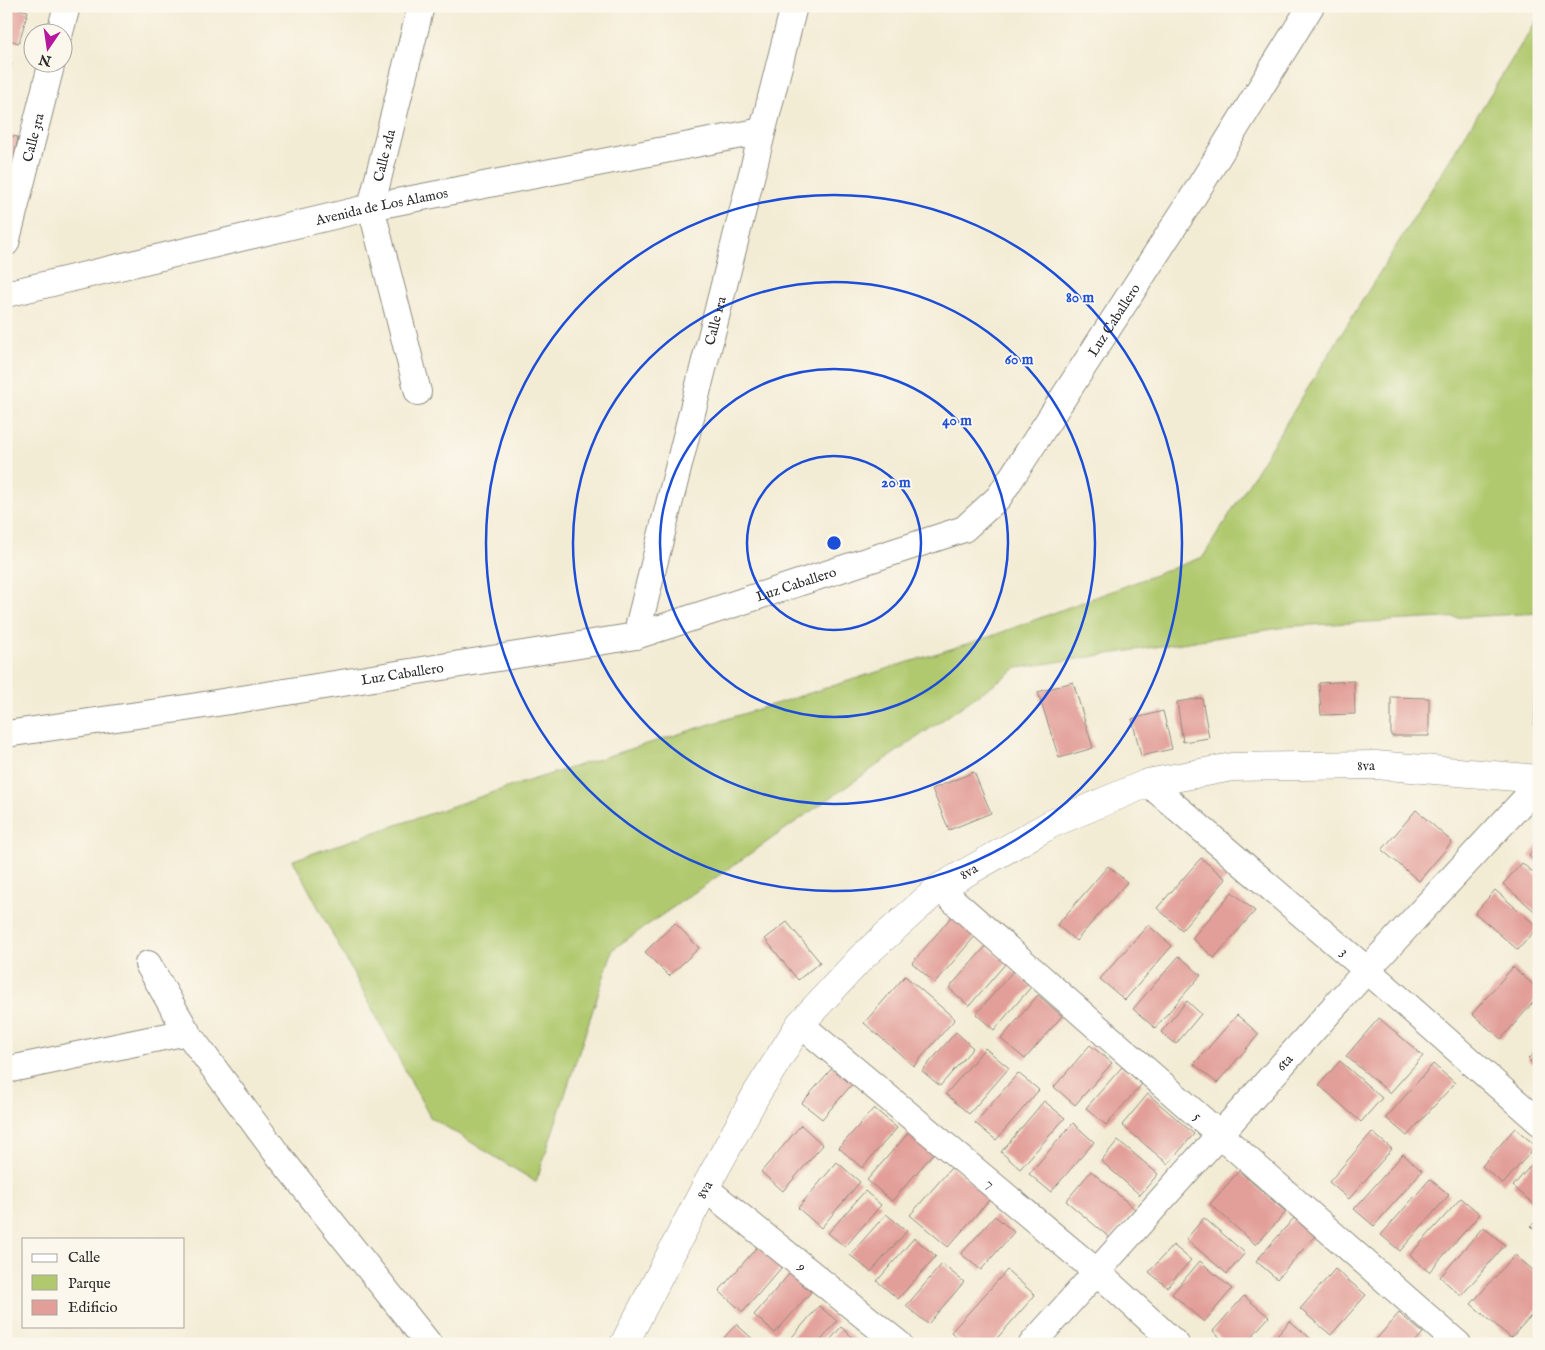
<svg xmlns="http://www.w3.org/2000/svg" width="1545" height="1350" font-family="'IM FELL English',serif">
<rect width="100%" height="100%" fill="#fbf7ec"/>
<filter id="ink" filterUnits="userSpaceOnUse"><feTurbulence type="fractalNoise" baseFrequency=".02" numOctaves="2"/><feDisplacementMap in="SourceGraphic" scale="10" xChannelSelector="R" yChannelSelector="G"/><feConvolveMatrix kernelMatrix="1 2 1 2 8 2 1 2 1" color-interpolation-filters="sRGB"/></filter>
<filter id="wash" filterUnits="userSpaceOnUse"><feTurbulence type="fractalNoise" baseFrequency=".0096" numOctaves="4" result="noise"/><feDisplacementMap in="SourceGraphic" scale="20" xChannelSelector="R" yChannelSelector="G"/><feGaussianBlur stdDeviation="1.12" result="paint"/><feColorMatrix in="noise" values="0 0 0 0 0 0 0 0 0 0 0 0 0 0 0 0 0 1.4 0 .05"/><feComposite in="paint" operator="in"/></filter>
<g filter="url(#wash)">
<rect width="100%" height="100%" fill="#f3ecd5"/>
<path fill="#b0c96e" stroke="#6e7a4c" d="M1539,16V613L1293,626L1017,668L613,949L536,1182L430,1117L293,860L506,788L989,637L1203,557Z"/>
<g id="blocks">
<path fill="#e29e98" d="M6,6L28,11L19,43L6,39Z
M6,62L12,64L7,80H6Z
M6,135L18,137L12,168H6Z
M1535,680H1539V740H1534Z
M1354,681L1355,714L1321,715L1319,683Z
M1073,682L1093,748L1059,758L1038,692Z
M1391,697L1429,698V736H1391Z
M1202,698L1209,738L1183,742L1177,702Z
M1163,711L1172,749L1141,756L1132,719Z
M974,772L991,813L949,830L932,789Z
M1416,810L1452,842L1419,881L1382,850Z
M1539,844V864L1529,856Z
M1201,858L1226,879L1182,930L1157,908Z
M1522,863L1539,878V915L1503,884Z
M1108,866L1127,882L1076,941L1057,925Z
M1495,890L1538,927L1518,950L1475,913Z
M1232,892L1255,911L1214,958L1192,938Z
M953,915L976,935L935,983L912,963Z
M787,922L820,962L798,980L765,939Z
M675,923L699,948L669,976L645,952Z
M1148,925L1172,946L1125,1000L1100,979Z
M986,946L1006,963L969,1006L949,988Z
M1179,956L1201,975L1155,1028L1133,1009Z
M1513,967L1539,990V996L1501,1039L1472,1014Z
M1013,971L1031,987L994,1030L976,1014Z
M905,976L955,1019L914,1066L864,1023Z
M1038,995L1062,1016L1025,1059L1001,1039Z
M1187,1001L1201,1014L1176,1044L1161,1032Z
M1237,1015L1259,1034L1217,1083L1194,1064Z
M1379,1018L1423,1056L1390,1093L1346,1056Z
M956,1032L973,1048L940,1086L922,1071Z
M1090,1045L1112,1063L1075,1105L1054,1087Z
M1539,1047V1069L1528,1059Z
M985,1048L1009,1068L969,1114L946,1094Z
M1340,1061L1382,1098L1361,1122L1319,1085Z
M1433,1064L1455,1083L1407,1136L1386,1118Z
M834,1066L854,1082L822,1119L802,1103Z
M1122,1067L1142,1084L1106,1125L1086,1108Z
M1018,1073L1039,1090L996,1140L975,1123Z
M1148,1094L1194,1134L1168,1164L1122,1125Z
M1044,1101L1065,1118L1020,1169L1001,1152Z
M874,1108L897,1128L862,1168L839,1148Z
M1073,1123L1094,1142L1051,1192L1029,1174Z
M801,1125L823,1145L783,1191L761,1172Z
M1515,1128L1536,1146L1503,1184L1482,1166Z
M909,1132L934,1153L892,1201L867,1180Z
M1372,1132L1392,1149L1349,1199L1329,1182Z
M1118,1140L1158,1174L1140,1195L1101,1161Z
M1403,1154L1422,1171L1374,1226L1354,1209Z
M1539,1156V1202L1536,1206L1513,1186Z
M837,1162L860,1182L821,1228L798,1208Z
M952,1167L990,1199L948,1247L910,1215Z
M1091,1171L1135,1209L1110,1238L1066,1201Z
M1239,1171L1286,1212L1256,1245L1210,1204Z
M1430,1179L1449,1195L1400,1251L1381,1235Z
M865,1191L881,1205L845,1247L828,1233Z
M1461,1198L1480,1214L1429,1272L1410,1255Z
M886,1214L907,1231L871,1272L850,1255Z
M995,1216L1014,1232L981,1270L961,1254Z
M1204,1218L1245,1253L1227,1274L1186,1239Z
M1294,1218L1315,1236L1277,1279L1256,1261Z
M1539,1218V1233L1531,1226Z
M1483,1227L1505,1245L1461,1296L1440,1277Z
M914,1238L936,1256L898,1299L877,1281Z
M1173,1245L1191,1260L1167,1287L1149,1272Z
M758,1246L782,1267L743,1312L719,1291Z
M1515,1255L1539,1275V1307L1511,1338L1471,1304Z
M1200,1261L1232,1289L1204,1322L1172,1294Z
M942,1264L964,1282L928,1324L906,1306Z
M1335,1269L1366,1295L1331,1335L1300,1309Z
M1007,1270L1035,1295L992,1344H964L951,1332Z
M790,1273L811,1292L775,1333L754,1315Z
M1244,1296L1269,1317L1245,1344H1227L1213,1331Z
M819,1306L837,1321L818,1344H786Z
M1399,1313L1423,1333L1413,1344H1372Z
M1290,1321L1317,1344H1270Z
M736,1324L755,1341L752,1344H719Z
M841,1327L857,1341L855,1344H827Z
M1539,1331V1344H1528Z"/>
</g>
</g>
<g filter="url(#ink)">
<use href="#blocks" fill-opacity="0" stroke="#8f8c80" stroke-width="1"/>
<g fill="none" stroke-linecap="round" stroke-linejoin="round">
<g stroke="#8f8c80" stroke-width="28">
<g id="minor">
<path d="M60,32L67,6"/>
<path id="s1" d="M6,243L52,62"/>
<path id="s2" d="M6,294L371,207L762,131"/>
<path id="s3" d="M418,392L371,207L421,6"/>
<path id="s4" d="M636,636L794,6"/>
<path id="s5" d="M6,734L179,709L636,636L964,529L999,497L1193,197L1311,6"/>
<path id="s6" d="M1148,783L1367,970L1539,1122"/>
<path id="s7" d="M939,888L1458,1344"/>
<path d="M148,964L187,1032L275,1151L429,1344"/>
<path id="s8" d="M800,1024L1097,1272L1176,1344"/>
<path d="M6,1070L187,1032"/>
<path id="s9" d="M705,1188L899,1344"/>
<path id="s10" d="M1032,1344L1367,970L1539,784"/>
</g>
</g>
<g stroke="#8f8c80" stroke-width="29">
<g id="tertiary">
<path id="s11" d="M624,1344L705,1188L757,1093L800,1024L862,957L939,888L1051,824L1148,783L1232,767L1376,765L1539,779"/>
</g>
</g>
<use href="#minor" stroke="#fff" stroke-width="26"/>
<use href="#tertiary" stroke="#fff" stroke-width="28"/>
</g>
</g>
<g fill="none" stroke="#1d4ed8" stroke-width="2.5">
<circle cx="834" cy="543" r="87"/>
<circle cx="834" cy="543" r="174"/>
<circle cx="834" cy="543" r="261"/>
<circle cx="834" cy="543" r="348"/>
</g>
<g text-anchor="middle" stroke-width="4" stroke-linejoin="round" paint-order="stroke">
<g font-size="14" fill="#2b2b2b" stroke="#fbf7ec">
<text dy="5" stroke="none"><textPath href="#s1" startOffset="109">Calle 3ra</textPath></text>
<text dy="5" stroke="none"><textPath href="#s3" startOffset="244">Calle 2da</textPath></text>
<text dy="5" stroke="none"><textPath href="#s2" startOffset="386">Avenida de Los Alamos</textPath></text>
<text dy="5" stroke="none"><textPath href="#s5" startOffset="1241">Luz Caballero</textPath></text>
<text dy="5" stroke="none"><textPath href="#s4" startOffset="325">Calle 1ra</textPath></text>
<text dy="5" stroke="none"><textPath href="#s5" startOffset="806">Luz Caballero</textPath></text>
<text dy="5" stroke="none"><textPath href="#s5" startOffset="401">Luz Caballero</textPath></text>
<text dy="5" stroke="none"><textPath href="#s11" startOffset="1014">8va</textPath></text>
<text dy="5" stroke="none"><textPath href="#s11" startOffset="594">8va</textPath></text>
<text dy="5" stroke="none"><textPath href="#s6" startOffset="259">3</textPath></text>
<text dy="5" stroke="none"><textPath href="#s10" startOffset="378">6ta</textPath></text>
<text dy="5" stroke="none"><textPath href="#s7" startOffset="345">5</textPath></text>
<text dy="5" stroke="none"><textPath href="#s8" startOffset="248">7</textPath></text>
<text dy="5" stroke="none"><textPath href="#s11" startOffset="174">8va</textPath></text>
<text dy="5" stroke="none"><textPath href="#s9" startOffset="125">9</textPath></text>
</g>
</g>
<circle cx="834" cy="543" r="8" fill="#1d4ed8" stroke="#fbf7ec" stroke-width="2.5"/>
<g font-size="15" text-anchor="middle" font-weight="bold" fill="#1d4ed8" stroke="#fbf7ec" stroke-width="4" stroke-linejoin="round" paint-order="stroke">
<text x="1080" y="302">80 m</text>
<text x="1019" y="364">60 m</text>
<text x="957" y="425">40 m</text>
<text x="896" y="487">20 m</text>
</g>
<rect width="1545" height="1350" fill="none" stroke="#fbf7ec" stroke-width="25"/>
<rect x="22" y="1238" width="162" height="90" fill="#fbf7ec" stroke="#a8a59f"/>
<rect x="32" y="1254" width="25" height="8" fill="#ffffff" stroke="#a8a59f"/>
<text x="68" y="1262" font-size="15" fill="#2b2b2b">Calle</text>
<rect x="32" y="1275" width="25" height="15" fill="#b0c96e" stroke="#a8a59f"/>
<text x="68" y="1288" font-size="15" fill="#2b2b2b">Parque</text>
<rect x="32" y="1300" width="25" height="15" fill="#e29e98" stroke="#a8a59f"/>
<text x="68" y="1312" font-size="15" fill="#2b2b2b">Edificio</text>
<g transform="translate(48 48) rotate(193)"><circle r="24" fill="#fbf7ec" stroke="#a8a59f"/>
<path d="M0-4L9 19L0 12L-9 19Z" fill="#b5179e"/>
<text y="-8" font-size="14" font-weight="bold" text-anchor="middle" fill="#2b2b2b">N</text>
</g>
</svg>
